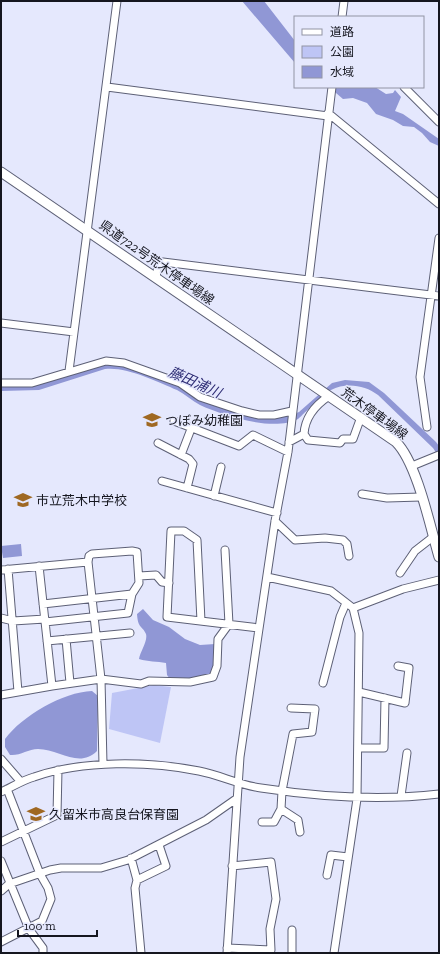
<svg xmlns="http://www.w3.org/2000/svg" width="440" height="954" font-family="'Zilla Slab','Noto Sans JP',serif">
<rect width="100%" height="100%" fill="#e5e8fd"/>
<path fill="#bec5f5" d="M154,685L171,687L160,743L109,729L112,693Z"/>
<path fill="#9097d5" d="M242,1H264L295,41V63Z
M329,87H375L386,94L393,93L395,90L401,97L395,111L403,114L439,139V146L430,142L422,133L414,127L403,126L393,120L376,114L367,103L353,98L343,99Z
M106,363L123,364L250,415L294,414L299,412L332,383L345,380L369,382L384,393L436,442L439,446V457L433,448L378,395C365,385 346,382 331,390C324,393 305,413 298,419C274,432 224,416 200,405C192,401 185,394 177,390C159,382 125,366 105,369L39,390L1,391V385L28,386Z
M21,544L22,556L3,558L1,546Z
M143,609L153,620L169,627L185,639L200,645L215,644V673L198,679H170L167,675L166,663C157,661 148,662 139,659C140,652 148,641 146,634C142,625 138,629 137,614Z
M92,691L98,696L97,751C79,769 59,749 38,749C28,749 20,756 10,755L5,747V739C22,716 63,692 92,691Z"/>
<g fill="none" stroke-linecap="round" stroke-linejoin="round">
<g stroke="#5d6076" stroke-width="9">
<path id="minor" d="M342,17L344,1
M107,87L328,116
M404,87L439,122
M328,113L439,204
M156,278L158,265L163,262L439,296
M1,323L74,332
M69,371L117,1
M1,383H32L106,361L124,363L180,383L200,397L242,411L259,415H274L292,411
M329,396C317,404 305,417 304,434L308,440L340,443L343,439H353L361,417
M174,421L239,446L253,435L288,452
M427,427L420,377L439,238
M289,442L304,434
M158,443L189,459L193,464L187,488
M181,455L191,429
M412,466L439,455
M162,481L277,513
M362,494L387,498L421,497
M214,496L221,467
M275,521L295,540L325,538L343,540L347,544L349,556
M39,566L52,686
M8,569L18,692
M1,570L88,562L101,679L103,764
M400,573L415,551L433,537
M139,576L156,575L162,582L169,583
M267,577L331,591L353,608L359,633L357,799L334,953
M43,604L132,594
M353,608L403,589L439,580
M1,618L13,621L45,619
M201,621L197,540L184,531H171L167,617L259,628
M45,622L128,613L132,594L139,583L137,552L132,551L92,554L89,556L88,562
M66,639L70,683
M47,641L130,633
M323,683L340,617L346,603
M359,692L405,703L409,668L398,666
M1,695L52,686L101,679L141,684L149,681L190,682L213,677L217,666L218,639L229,624L225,550
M291,708L315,709L312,732L293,734L282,791L281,809L298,820L300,832
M358,748H384L385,698
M1,759L21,782
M1,792C12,787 23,780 34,777C83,760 149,761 199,771C220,775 239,785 261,788C320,797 380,801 439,794
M401,796L407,753
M262,822H274L281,809
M1,842L57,815L58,770
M131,858L137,880L135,888L141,953
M1,861L29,929L43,948V953
M327,875L331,855L348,857
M137,880L166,866L159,845
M1,891L9,884L50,870L61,868H101L128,860L206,820L236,799
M1,942L42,921L51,899L48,888L40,874L7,789
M227,948L271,950L270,929L276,899L271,862L232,866
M227,953L240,757L275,521L288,452L332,87
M292,953V930"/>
</g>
<g stroke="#5d6076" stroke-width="11">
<path id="major" d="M1,172L396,442C417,463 430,526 439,557"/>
</g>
<use href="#minor" stroke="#fff" stroke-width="7"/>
<use href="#major" stroke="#fff" stroke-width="9"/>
</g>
<defs>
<g id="school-bare" transform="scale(1.38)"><path d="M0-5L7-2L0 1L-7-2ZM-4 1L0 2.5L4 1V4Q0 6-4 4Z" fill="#9f6822" stroke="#e5e8fd" stroke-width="2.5" paint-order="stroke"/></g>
</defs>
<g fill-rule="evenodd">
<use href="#school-bare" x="152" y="420"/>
<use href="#school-bare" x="23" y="500"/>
<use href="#school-bare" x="36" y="814"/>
</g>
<g text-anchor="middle" stroke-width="3" stroke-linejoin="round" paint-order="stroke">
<g font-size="13" fill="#15161f" stroke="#e5e8fd">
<text transform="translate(157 262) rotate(35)" y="5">県道722号荒木停車場線</text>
<text transform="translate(375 413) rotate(36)" y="5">荒木停車場線</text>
</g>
<g font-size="13" fill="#15161f" stroke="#e5e8fd" text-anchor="start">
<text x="165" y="425">つぼみ幼稚園</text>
<text x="36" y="505">市立荒木中学校</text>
<text x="49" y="819">久留米市高良台保育園</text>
</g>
<g font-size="14" font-style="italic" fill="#2d2c74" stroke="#e5e8fd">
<text transform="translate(195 382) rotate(24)" y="5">藤田浦川</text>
</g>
</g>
<rect width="440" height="954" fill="none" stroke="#15161f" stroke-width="4"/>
<rect x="294" y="16" width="130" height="72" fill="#e5e8fd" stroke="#9294a4"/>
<rect x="302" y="29" width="20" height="6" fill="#ffffff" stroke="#9294a4"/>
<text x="330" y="36" font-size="12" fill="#15161f">道路</text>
<rect x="302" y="46" width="20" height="12" fill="#bec5f5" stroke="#9294a4"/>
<text x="330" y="56" font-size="12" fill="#15161f">公園</text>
<rect x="302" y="66" width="20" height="12" fill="#9097d5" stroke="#9294a4"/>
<text x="330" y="76" font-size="12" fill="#15161f">水域</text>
<path d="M18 930v6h79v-6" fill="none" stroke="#15161f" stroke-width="2"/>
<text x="24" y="930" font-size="12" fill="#15161f" stroke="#e5e8fd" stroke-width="3" paint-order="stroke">100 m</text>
</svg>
